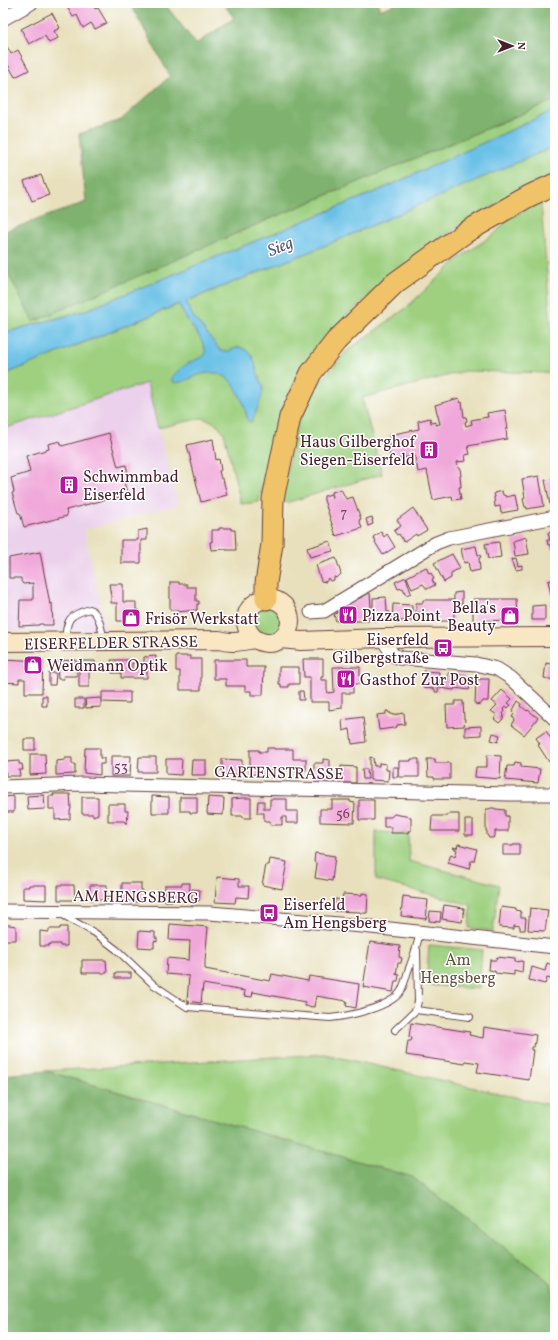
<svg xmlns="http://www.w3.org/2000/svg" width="558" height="1340" font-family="Vollkorn,serif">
<rect width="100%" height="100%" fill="#fff"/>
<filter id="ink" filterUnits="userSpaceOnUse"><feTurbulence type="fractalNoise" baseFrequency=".025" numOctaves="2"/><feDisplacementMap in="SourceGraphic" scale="8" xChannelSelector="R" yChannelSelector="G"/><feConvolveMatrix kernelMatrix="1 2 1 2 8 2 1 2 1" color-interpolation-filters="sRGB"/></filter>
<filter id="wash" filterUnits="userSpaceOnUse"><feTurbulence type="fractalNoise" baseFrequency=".012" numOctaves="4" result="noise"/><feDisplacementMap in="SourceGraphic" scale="16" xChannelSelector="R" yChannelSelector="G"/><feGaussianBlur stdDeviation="0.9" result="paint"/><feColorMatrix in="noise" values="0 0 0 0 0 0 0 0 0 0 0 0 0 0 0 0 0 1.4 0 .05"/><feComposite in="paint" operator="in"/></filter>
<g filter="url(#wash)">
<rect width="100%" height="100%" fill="#e8e0bc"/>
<path fill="#ebd1eb" d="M147,383L178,505L84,530L106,630L3,631V429Z"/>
<path fill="#9ed080" stroke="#747856" d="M555,100V110L380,190L84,311L3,333V263L33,321L260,223Z
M555,146V174L487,210L438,239L389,277L325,336L300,373L280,413L268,456L259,502L241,504L224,433L218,425L211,421L202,418L158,428L147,383L3,429V375L329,244Z
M541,204L555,373L465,371L362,398L382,474L289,502H281L296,426L314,389L347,351L406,308L458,259L494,234L512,216Z
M246 621a22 22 0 1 1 44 0a22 22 0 1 1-44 0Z
M376,832L408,833L409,861L499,885L493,931L469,928L471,905L376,880Z
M429,945L482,950L479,989L426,985Z
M324,1054L555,1106V1312L551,1283L412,1177L46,1071Z"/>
<path fill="#7eb26e" stroke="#64684c" d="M138,3H164L196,44L234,18L223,3H379V10L400,3H555V100L260,223L33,322L3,263V232L86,202L79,134L121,120L170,76L132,7Z
M46,1071L412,1177L551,1283L555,1312V1337H3V1075Z"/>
<path fill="#6ac1e7" stroke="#5a7089" d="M555,110V146L329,244L186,301L192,315L221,351L226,352L239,347C255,352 254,363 259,377C260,380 262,383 263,386C264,394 255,416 251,422L248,421C242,398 233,366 202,374C192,376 182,385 172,382V378C177,370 186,364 195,360C199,358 203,357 206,354C204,340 194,330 186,318C183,314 181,309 179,304L3,375V333L84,311L380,190Z"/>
<g id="blocks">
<path fill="#f0a7d9" d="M69,3H98L93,5L95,9L98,8L107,23L95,29L91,23L83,28L77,15L73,17L66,5Z
M52,13L60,28L54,31L58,38L49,43L45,36L29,44L21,29Z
M3,39L11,54L18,50L29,70L15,77L4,58H3Z
M41,175L49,195L32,201L24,181Z
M459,398L461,403L462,402L464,417H466L467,421L465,422L466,426L472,424L471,420L488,417L487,413L505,410L508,429H506L507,439L468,446L470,454L465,455L466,461L457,462L458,468H460L461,476H460L461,487H459L461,499L453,500L452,496L433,500L427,470L418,472L415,456L400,458V462L391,464L388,445H391L389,435L419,429L418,421L430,418L431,423L436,422V425L440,424L435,405Z
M109,433L118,467L126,465L128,474L122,475L128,496L112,500V498L66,510L67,516L24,527L20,513H18L12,493L14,492L11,478L30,472L26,456L49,449L48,444L60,441L62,446Z
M213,439L216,460L219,459L221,470L219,471L221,479H223L227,495L201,502L187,445Z
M539,476L544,506L527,509V507H525L523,499L525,498L522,479Z
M552,476H555V504H550L545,480L553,479Z
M341,489L346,499L353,497L361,519L359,520L362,528L336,536L324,500V496L331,494L332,498L333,497L332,492Z
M502,491L503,495L506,496V497L515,495L518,510L501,513L500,506L495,507L494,497H495L494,493Z
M413,508L427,530L417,536L416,534L404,542L399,534L397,535L394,531L401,526L397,520Z
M372,517L373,520H372L373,524L368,526L366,519Z
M219,528H231V530H235L236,550H226V549L211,550L210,542H212V530H219Z
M147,529V540H141V563H121V540H138V531Z
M555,531V550H552L551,545H548L547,540H550L548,533Z
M381,532L384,537L387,534L395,547L383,555L375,542L376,541L373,537Z
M526,537L529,554L515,556L513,541Z
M330,541L333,551L310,557L307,548Z
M499,542L501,557L488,559L485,544Z
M476,546L478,555H480L481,557L479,558L480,570L470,572L468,562L464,563L461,549Z
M40,552L50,604L52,603L53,625H43V624H39V625L19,626L20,600H33V583L23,584L21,581V578H9V558Z
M452,554L460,568L451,573V578L444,582L434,563Z
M336,558L341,574L337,578L334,577V580L330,581L328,578L326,582L321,581L316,565Z
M516,558L518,566L522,565V569L516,570L512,559Z
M426,567L429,574L431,573L434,579L432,580L435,585L427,589L423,584L412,589L407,577Z
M406,577L411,593L406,595L403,588L398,589L395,582Z
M555,579V621H551V603H553L548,581Z
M170,582H179V584H187V587H196V601H199V604H197V610L178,612V610H170Z
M109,584H123V602H136V610H139V620H136V621H117V603H111V596Z
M462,592V604H454V621H422V613H416V603H423V600H454V593Z
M370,593L371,608H369V621H336L334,615L347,606V603L360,598Z
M386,597L387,612H390L391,620L373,621V598Z
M473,599H517L518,620L473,621Z
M393,604L412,605V621H392Z
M545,605V620H532V606Z
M156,656L155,668H147V678H121V673H112L111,660H129V671H132V663H144V657Z
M176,656H190V659H201V690H180V671H176Z
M3,659L43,661L42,693H25V679H19V683L3,682Z
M303,659H323V677H321V680H327V690L328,693L334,692L333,667H360V684H353V693H342V708L329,710V702H310V677H304Z
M76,660L77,676H63L64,679H58L57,661Z
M214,660H246V667H264L263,695H251V691H245V686H226V679H214Z
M79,661H95V671H89V687H79Z
M546,663L555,665V680L544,678Z
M279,667H299V684H289V687H281V684H279Z
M424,671L439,672L438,692H435V689L423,688Z
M49,673H56L55,685H49Z
M448,673L465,675V679L471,680L469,690L455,688L454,690L440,688L441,679L448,680Z
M476,679H489L488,701H483L480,705L475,704Z
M502,690L512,699L508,703L511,705L508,708L506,706L503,709L505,711L503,714L504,715L503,719L499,723L494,719L497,715L491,711L497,705L492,701Z
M299,691H303L304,700H299Z
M102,692H130V703L102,702Z
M42,696H47V706H42Z
M101,698V707L86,708L85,699Z
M75,699H84V708H75Z
M455,701H463L464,719H465L464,726L447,727L446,705H455Z
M518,701L522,704L521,706L527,711L528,710L538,718L524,735L511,725L514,720L512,717L514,714L512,712Z
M386,711H388L389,713H391L392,715L404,713L405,724L397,725V727L393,728L379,730L377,715L386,714Z
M363,717L366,742L352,744L350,729L343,731L342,720Z
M481,726V735L465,736V727Z
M546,731L555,745V756L549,762L538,745L540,744L536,738Z
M493,733L500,735L498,742L491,740Z
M24,739H35V750H24Z
M85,748H100V758H104V764H100V775L84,773Z
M267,748H274V749H293V759H306V770H272V771H267V775L250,774V750H259V752H267Z
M30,754H45L46,774L30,775Z
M487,755L501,756L500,779L475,777L476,767H487Z
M111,756H131L130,776H111Z
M139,757H156V772H138Z
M370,757L373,758L374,766H379V763L386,764V770H389L388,781L370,780Z
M65,758H72V764H75V774L56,775V761L65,760Z
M166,759H182L181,775L166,774Z
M222,759L242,760V774H222Z
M323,759L330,760V769H333V774H330V780L314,779V763H323Z
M411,759H419V777H399V761H411Z
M427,759H435V763H450V779H434V777H428Z
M192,760H206V775H191Z
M19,761V764H22L23,770H19L20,776H6L5,762Z
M515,762L521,763V767L540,769L538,783L505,780L507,766H514Z
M341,766L356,767V783H340Z
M393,767H398V777H393Z
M362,769H367L368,779H363Z
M53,794H70L71,808L70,812V819L55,820V809H49V796H54Z
M44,795L45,809L28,810L27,796Z
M14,796V812H3V797Z
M152,796L169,797V813H152Z
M82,797H98V814L93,816V814H82Z
M180,797H197V813H190V811H180Z
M208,797L224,798L223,815L207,814Z
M242,798H251V818H243V816H232V799Z
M270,799H287V811H298V823H286V817H282V825H270V821H264V813H257L258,801H264V809H270Z
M332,800H350V802L355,803L354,823L320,822V809H332Z
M359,800H374V820H359Z
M108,804H125V811H128L127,823H125V821H108Z
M491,808H494L496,809L505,810V816H508V831H495V836L493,838H489L487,835V831H486V809H489Z
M394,814L411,817V831H408V833H391V827H384V817H391Z
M448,814H459V831H431L432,816H448Z
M465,820H473V835H465Z
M458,844L477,849L474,861H471L469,869L448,863L451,854L455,856L457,850L453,848V847L457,848Z
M513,844H520V855H503V845H513Z
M315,853L335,856L332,881L315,878L317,864L314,862Z
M270,859L287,862L282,889L262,885L266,865H269Z
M217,877L239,879V886H249L248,898L236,897L235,903L215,902Z
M122,883H141V890H143V900H139V902H132V900H122Z
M182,883H190L189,900L165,901V885H182Z
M29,885H46V900L23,899V887H29Z
M58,885H74L75,900H58Z
M90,885H107V900H90Z
M192,889L200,890L199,901H192Z
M362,893L368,894L367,913H360V912L334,911L335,899L342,900L343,894L362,895Z
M403,896L410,897V898L428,900L426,919L401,916Z
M444,905L464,908L462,922L442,919Z
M501,907L516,909V911L521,912V918H526L525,930H520V926L514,925V928L499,927Z
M530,908L548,910L545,931L528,930Z
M430,911L441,912L440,922L429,921Z
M3,924L16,926V940H3Z
M170,924L208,927L205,961V969L270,981L272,974L308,981L309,976L359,984L356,1008L346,1006L347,1001L316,996L314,1007L305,1006V1002L253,992L252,997L244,996L245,991L203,984L201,1003L187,1001L189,976L166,974L167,958L189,960L190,941L169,940Z
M60,927H67V946H60V944H49V946H40V931L49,932V929H60Z
M139,931L155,932V938H157V942L154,941V948L138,947Z
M370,942L400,946L399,957L402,958L401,963H398L396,974L399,975L398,981H395L393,992L363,987Z
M497,957L515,959V962L523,961L522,973L514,971V975L495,973V971L489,970L490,960H496Z
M82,960H106L107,973H82Z
M547,963L555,966V980L547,978L545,984L529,980L532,967L545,971Z
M115,973H131V978H115Z
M411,1023L470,1032L469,1035L483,1038L484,1027L536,1035L534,1047H531V1050H533L529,1080L477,1072L479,1063L465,1061V1064L406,1055L408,1041H411L412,1038L409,1037Z"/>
</g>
</g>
<g filter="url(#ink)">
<use href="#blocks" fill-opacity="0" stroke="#623c41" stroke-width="1"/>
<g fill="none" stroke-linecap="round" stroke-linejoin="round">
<g stroke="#623c41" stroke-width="8">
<path id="service" d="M65,641C67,619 68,615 90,609C100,614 101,629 104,640
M61,914L95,933L117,950L154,985L187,1007L330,1018C348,1016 390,1008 401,991C404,985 406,978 408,971C413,958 417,946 420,932
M416,1010L470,1017
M395,1030L416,1010L418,1001L417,950"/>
</g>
<g stroke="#623c41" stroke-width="15">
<path id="minor" d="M3,19L31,3
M311,612L324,611L436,543L449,538L555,517
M382,638L393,655L400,658L476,664L497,669L511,678L555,719
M3,787L81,784L510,794H555
M3,911L210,913L362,926L555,947"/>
</g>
<g stroke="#623c41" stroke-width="20">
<path id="secondary" d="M246 621a22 22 0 1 1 44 0a22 22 0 1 1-44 0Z
M281,639L301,641L382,638L555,637
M3,642L219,640C233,644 241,641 255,639"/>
</g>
<g stroke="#623c41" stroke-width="23">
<path id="trunk" d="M266,599V583L272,544L273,499L290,417L311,373L336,341L395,283L466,232L529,196L555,184"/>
</g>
<use href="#service" stroke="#fff" stroke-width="6"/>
<use href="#minor" stroke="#fff" stroke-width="13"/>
<use href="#secondary" stroke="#f9e7c3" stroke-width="18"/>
<use href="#trunk" stroke="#f0c369" stroke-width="21"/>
</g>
</g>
<defs>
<g id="building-square" transform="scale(1)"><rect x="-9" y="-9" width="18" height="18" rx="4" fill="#b5179e" stroke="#fff"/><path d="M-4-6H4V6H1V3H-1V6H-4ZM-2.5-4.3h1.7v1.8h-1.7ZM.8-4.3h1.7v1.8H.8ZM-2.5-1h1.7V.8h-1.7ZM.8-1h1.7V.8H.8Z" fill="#fff"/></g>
<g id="restaurant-square" transform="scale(1)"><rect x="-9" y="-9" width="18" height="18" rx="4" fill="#b5179e" stroke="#fff"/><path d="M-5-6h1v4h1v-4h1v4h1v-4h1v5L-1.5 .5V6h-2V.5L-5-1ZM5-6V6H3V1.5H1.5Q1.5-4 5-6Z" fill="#fff"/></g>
<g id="shop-square" transform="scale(1)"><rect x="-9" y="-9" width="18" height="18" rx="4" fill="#b5179e" stroke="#fff"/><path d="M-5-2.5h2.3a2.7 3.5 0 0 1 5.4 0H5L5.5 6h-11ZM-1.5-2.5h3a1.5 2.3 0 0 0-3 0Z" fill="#fff"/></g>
<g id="bus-square" transform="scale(1)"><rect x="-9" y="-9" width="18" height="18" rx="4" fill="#b5179e" stroke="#fff"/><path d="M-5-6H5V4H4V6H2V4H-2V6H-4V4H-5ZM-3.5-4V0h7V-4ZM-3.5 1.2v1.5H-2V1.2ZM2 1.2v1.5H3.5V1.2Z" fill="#fff"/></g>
</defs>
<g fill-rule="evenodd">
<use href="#building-square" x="429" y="450"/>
<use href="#building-square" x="69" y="485"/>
<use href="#restaurant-square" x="348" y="615"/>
<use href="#shop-square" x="510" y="616"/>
<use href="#shop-square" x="131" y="618"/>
<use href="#bus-square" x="443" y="648"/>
<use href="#shop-square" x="33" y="665"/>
<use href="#restaurant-square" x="346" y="679"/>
<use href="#bus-square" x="269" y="913"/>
</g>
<g text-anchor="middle" stroke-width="3" stroke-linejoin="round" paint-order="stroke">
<g font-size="14" fill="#744156">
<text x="344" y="517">7</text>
<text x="121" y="771">53</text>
<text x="343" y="818">56</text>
</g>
<g font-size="16" fill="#4a1f2b" stroke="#fff" text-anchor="start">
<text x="415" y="447" text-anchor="end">Haus Gilberghof<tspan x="415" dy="18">Siegen-Eiserfeld</tspan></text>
<text x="83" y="482">Schwimmbad<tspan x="83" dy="18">Eiserfeld</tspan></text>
<text x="496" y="613" text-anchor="end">Bella's<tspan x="496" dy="18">Beauty</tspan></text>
<text x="362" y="621">Pizza Point</text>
<text x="145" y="624">Frisör Werkstatt</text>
<text x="429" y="645" text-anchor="end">Eiserfeld<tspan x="429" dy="18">Gilbergstraße</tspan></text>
<text x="47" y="671">Weidmann Optik</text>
<text x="360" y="685">Gasthof Zur Post</text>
<text x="283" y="910">Eiserfeld<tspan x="283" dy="18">Am Hengsberg</tspan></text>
</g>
<g font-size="16" fill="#4a1f2b" stroke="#fff">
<text transform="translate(111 642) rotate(-1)" y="6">EISERFELDER STRASSE</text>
<text transform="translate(279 772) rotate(1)" y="6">GARTENSTRASSE</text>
<text transform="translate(136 896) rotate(1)" y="6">AM HENGSBERG</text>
</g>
<g font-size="16" fill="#635444" stroke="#fff">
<text x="458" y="965">Am<tspan x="458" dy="18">Hengsberg</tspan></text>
</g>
<g font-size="17" font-style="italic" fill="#55586d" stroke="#fff">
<text transform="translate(280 246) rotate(-23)" y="6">Sieg</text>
</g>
</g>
<rect width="558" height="1340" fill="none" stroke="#fff" stroke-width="16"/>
<g transform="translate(512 46) rotate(90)" stroke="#ffffff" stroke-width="3" paint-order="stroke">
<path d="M0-3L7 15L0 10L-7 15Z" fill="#4a1f2b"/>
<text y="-6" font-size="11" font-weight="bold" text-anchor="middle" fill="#4a1f2b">N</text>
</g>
</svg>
